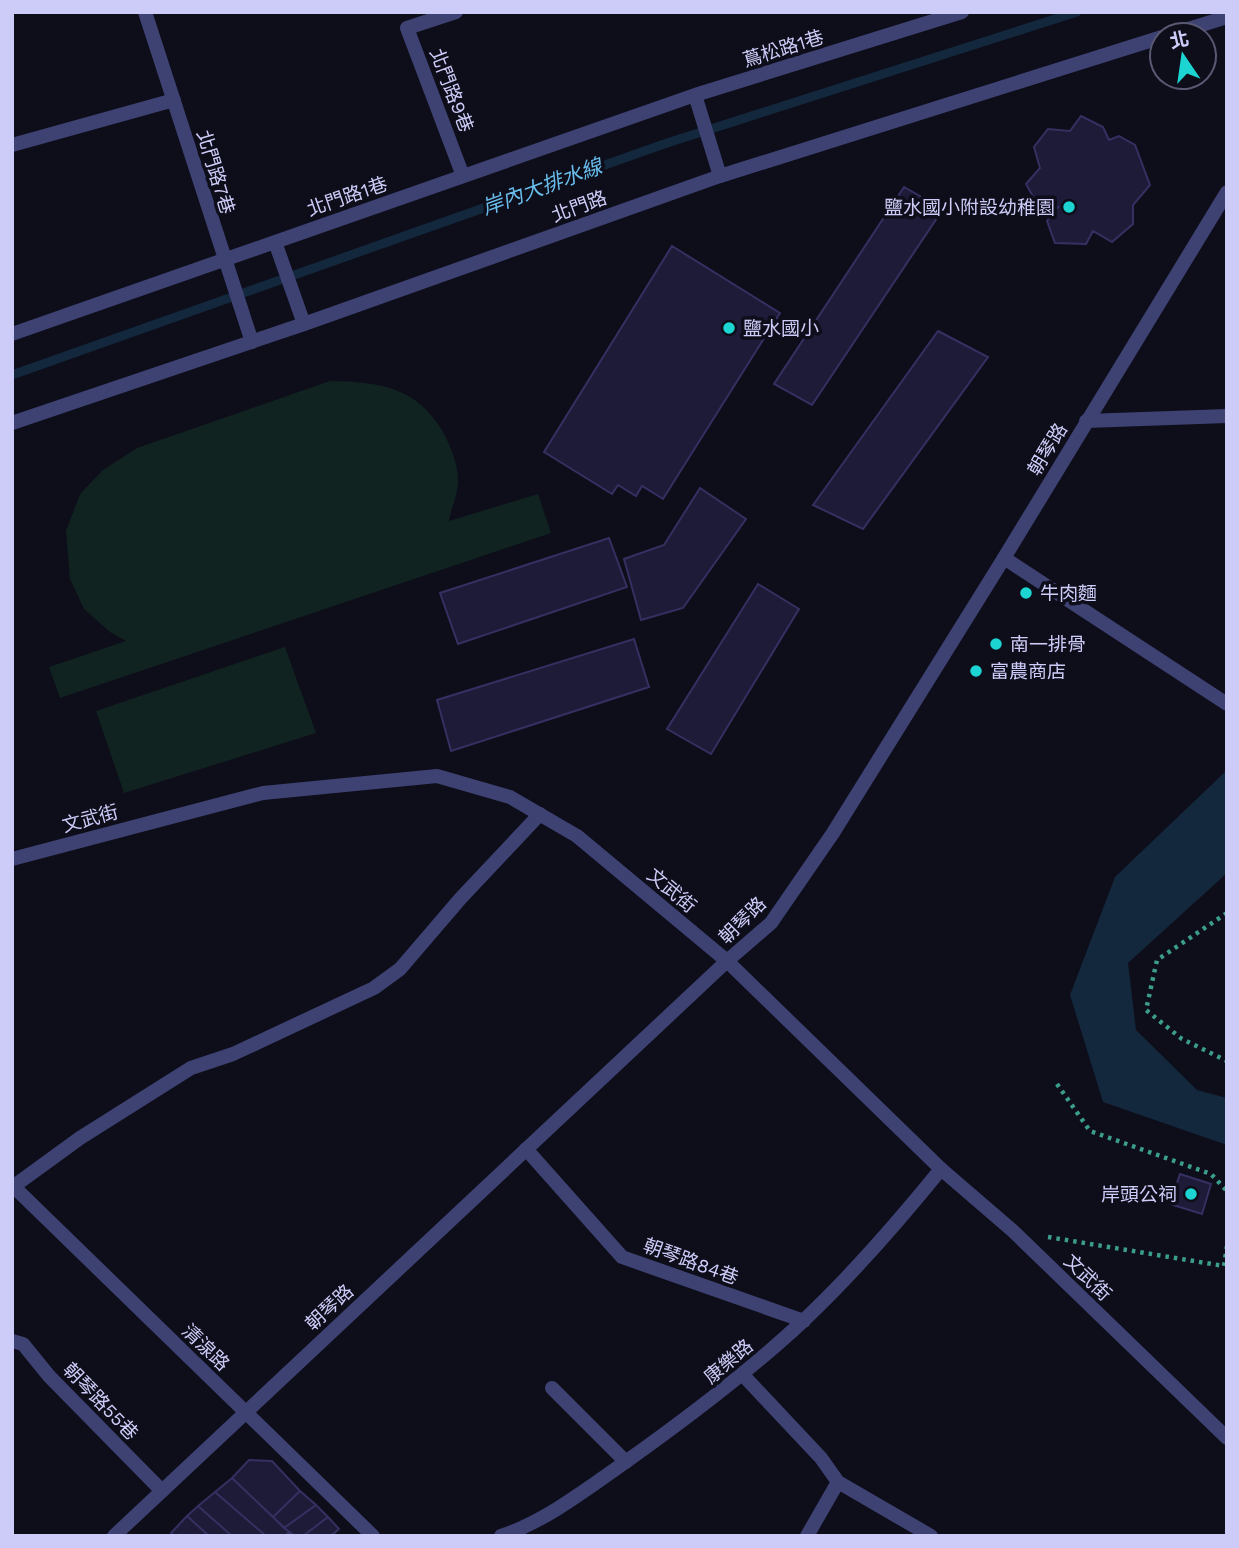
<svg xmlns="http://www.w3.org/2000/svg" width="1239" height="1548" font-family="'Work Sans','Noto Sans TC',sans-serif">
<rect width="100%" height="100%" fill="#0e0d1a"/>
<path fill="#112320" d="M330,381C379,382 416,386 443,432C451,447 459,466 458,484C457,496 451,509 449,521L538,494L551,533L60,698L49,667L126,641L110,632L84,609L70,579L66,531L80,494L103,470L137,448Z
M285,647L316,733L124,793L96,711Z"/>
<path fill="#13283d" d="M1227,770V873L1128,963L1136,1030L1197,1090L1227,1098V1145L1103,1102L1070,995L1115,877Z"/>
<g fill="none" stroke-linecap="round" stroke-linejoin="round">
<path stroke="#13283d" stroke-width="9" d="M12,375L667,143L1077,12"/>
</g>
<path fill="#1e1b38" stroke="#353061" stroke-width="2" d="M1081,116L1103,127L1109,140L1119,136L1135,145L1150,185L1133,205V224L1112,242L1093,231L1086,244L1055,243L1047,221L1058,207L1040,209L1026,184L1040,168L1034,147L1048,129L1070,131Z
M904,187L943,209L812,405L774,384Z
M672,246L780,313L663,499L642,486L636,496L618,485L612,494L544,452Z
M938,331L988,357L863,529L813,505Z
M700,488L746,519L683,608L641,620L624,559L664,545Z
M609,538L627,587L458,644L440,593Z
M758,584L799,609L711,754L667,729Z
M634,639L649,687L451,751L437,700Z
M1180,1174L1211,1184L1202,1214L1170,1204Z
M249,1460L272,1461L300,1491L273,1517L232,1478Z
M232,1478L273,1517L289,1532L285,1536H266L215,1492Z
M300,1491L316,1505L284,1528L273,1517Z
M215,1492L266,1536H232L198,1506Z
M316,1505L328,1517L303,1536H295L284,1528Z
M198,1506L232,1536H209L187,1516Z
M187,1516L209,1536H174L171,1533Z
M328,1517L339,1529L331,1536H303Z"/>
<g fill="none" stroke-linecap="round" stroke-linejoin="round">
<path stroke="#3b9e8d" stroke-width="4.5" stroke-dasharray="3.5 5" stroke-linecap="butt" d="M1227,913L1157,960L1146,1010L1182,1039L1227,1061
M1057,1084L1090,1131L1211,1174L1227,1191
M1048,1237L1224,1266L1227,1246"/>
<path stroke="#3e4273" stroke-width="14" d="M145,12L252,342
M456,12L407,28L463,176
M695,95L720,176
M12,145L174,100
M275,242L304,324
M12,334L695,95L962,12
M1004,558L1227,704
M526,1149L622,1257L804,1321
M14,1186L80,1138L191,1068L233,1054L374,988L400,969L460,899L540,814
M12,1341L23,1344L49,1376L162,1491
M742,1374L821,1458L838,1482L807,1536
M552,1388L626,1462
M838,1482L931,1536
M501,1536C544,1522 587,1489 624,1463C686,1419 746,1374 802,1322C852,1275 898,1222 941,1169"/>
<path stroke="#3e4273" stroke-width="14" d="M1169,35L1227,17
M1086,421L1227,416
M12,423L304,324L720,176L1162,37
M12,859L263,793L437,776L510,797L577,836L727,961L941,1169L1013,1231L1227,1438
M12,1185L373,1536"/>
<path stroke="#3e4273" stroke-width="14" d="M114,1536L727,961L771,923L833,833L1004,558L1227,192"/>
</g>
<g fill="#1cd5d2" stroke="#0e0d1a" stroke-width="2.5">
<circle cx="1069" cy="207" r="7"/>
<circle cx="729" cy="328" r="7"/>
<circle cx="1026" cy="593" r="7"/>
<circle cx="996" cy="644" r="7"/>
<circle cx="976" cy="671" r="7"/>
<circle cx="1191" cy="1194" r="7"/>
</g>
<g text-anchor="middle" stroke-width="7" stroke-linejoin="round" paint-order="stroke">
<g font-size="19" fill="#cdccf8" stroke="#0e0d1a">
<text transform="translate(783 48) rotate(-17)" y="7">蔦松路1巷</text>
<text transform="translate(452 90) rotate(69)" y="7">北門路9巷</text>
<text transform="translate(216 172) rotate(73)" y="7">北門路7巷</text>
<text transform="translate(347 196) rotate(-19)" y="7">北門路1巷</text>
<text transform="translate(579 206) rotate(-20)" y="7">北門路</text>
<text transform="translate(1047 449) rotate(-59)" y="7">朝琴路</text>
<text transform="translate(90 818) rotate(-15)" y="7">文武街</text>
<text transform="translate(672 890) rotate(40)" y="7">文武街</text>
<text transform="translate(742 920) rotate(-45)" y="7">朝琴路</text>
<text transform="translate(691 1261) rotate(20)" y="7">朝琴路84巷</text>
<text transform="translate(1088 1277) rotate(44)" y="7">文武街</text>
<text transform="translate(329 1307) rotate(-43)" y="7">朝琴路</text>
<text transform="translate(206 1347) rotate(44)" y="7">清湶路</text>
<text transform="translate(728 1361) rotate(-40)" y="7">康樂路</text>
<text transform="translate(101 1401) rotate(46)" y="7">朝琴路55巷</text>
</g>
<g font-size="19" fill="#cdccf8" stroke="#0e0d1a" text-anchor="start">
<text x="1055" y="214" text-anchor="end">鹽水國小附設幼稚園</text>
<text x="743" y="335">鹽水國小</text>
<text x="1040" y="600">牛肉麵</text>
<text x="1010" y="651">南一排骨</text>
<text x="990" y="678">富農商店</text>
<text x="1177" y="1201" text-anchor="end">岸頭公祠</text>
</g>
<g font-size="21" font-style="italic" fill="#68bdeb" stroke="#0e0d1a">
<text transform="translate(542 187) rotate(-20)" y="7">岸內大排水線</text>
</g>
</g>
<rect width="1239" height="1548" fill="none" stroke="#cdccf8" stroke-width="28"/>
<g transform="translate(1183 56) rotate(347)"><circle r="33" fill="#0e0d1a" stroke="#5a5973" stroke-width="2"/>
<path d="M0-5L12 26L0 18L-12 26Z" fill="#1cd5d2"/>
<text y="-10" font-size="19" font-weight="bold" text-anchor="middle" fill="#cdccf8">北</text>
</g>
</svg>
